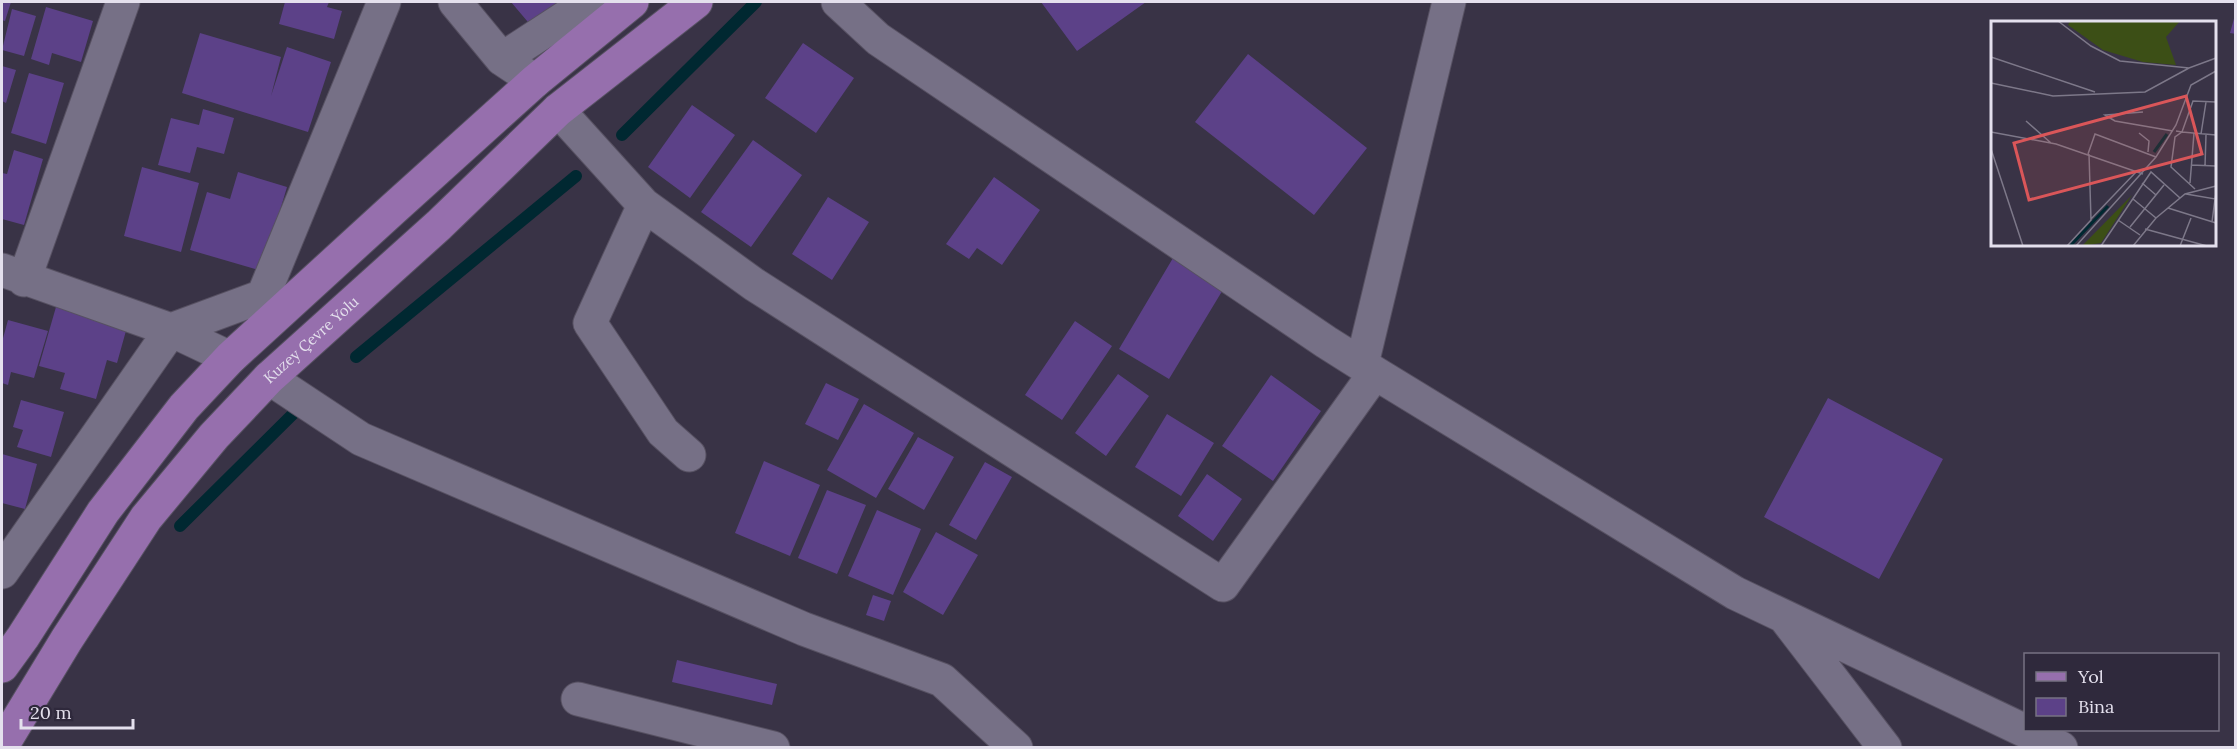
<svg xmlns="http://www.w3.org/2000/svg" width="2237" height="749" font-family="Lora,serif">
<rect width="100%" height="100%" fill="#393346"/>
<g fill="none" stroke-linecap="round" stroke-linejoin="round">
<path stroke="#002831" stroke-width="12" d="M622,135L756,2
M356,357L576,176
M180,526L297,410"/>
</g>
<path fill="#5c4188" d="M2,2H11L5,21L2,20Z
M285,2H329L327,7L342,11L334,39L279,24Z
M511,2H564L533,28Z
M1041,2H1146L1077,51Z
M46,7L93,21L81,62L52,53L49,65L31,59Z
M12,9L36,16L24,56L2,50Z
M2235,15H2236V34L2230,33Z
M200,33L281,57L271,96L287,47L331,62L308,132L182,93Z
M803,43L854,78L816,133L765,98Z
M1248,54L1367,148L1314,215L1195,122Z
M2,66L16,70L6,103L2,101Z
M29,73L64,83L46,144L11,133Z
M692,105L735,135L690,198L648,167Z
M203,109L234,118L224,154L197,147L190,173L158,165L171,118L199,125Z
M753,140L802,175L751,247L701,212Z
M14,150L43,159L24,225L2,219V173L7,174Z
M142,167L199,183L181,252L124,236Z
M238,172L287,187L262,271L190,250L207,192L230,199Z
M994,177L1040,210L1002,265L977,248L969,259L946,244Z
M828,197L869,222L832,280L792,254Z
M1173,258L1224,288L1169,379L1119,349Z
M58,300L129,320L117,363L107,360L96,399L60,389L65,373L39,366Z
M8,320L48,331L34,378L11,372L8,385L2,383V342Z
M1075,321L1112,346L1062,420L1025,395Z
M1118,374L1149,396L1106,456L1075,433Z
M1271,375L1321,411L1273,481L1222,446Z
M826,383L859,399L838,440L805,424Z
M1828,398L1943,459L1879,579L1764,517Z
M21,400L64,412L51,457L17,447L23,430L13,427Z
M864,404L914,433L876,498L827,470Z
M1167,414L1214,443L1181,496L1135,467Z
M918,437L954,457L924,510L888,489Z
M2,454L37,464L25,509L2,503Z
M764,461L820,485L790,556L735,533Z
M985,462L1012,477L976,540L949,525Z
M1207,474L1242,499L1213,541L1178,516Z
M827,490L866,505L837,574L798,558Z
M877,510L921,529L893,595L848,576Z
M936,532L978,555L943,615L903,592Z
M873,595L891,601L884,621L866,615Z
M677,660L777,684L772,705L672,682Z"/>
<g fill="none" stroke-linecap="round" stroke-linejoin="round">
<g stroke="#575162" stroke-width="35">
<path id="minor" d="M455,2L502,59L535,81
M838,2L878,39L1326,342L1375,373L1735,593L2061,748
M502,59L589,2
M558,110L644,205L755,285L1223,585L1375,373
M644,205L590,323L663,432L689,455
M2,270L171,330L263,296L384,2
M24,280L123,2
M1362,364L1449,2
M269,378L361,439L804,629L942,680L1016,748
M2,572L171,330L230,358
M1786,619L1885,748
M578,699L773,748"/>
</g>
<g stroke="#575162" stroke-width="35">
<g id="primary">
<path d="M2,666L23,637L103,512L184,407L230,358L392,210L535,81L632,2"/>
<path id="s1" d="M2,746L67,639L146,518L214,436L269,378L439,225L558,110L696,2"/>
</g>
</g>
<use href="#minor" stroke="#767086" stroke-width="33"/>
<use href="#primary" stroke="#966fad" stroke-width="33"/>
</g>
<g text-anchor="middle" stroke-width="4.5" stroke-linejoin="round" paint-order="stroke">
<g font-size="15" fill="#e4e0ed" stroke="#2f293c">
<text dy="5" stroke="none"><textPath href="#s1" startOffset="513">Kuzey Çevre Yolu</textPath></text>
</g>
</g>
<g transform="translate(1991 21)">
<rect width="225" height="225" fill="#393346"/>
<path d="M79,0H189L175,16L185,44L152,41L112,29L77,4ZM141,174L110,222L91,225Z" fill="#3c4f16"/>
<path fill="none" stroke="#002831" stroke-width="3" d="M163,131L176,113M79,225L117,185"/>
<path fill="none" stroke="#7d7889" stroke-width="1.5" d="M67,0L100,25L129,40L198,47L225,37M0,36L104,71M0,62L62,75L154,71L198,47M152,91L114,94L124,100L182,110M35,100L60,122M185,110L191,111L202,80L225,81M0,111L65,123L152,153M148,112L158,120L157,131M210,113L215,81M0,128L32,225M97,133L104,113L165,136M200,144L225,145M214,145L215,114M151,162L165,174M199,162L203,112M204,168L180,146L184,116L191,111L225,114M195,173L224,178L225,172M142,178L165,197M177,187L225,202M100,198L146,150M127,199L149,214M221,201L224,178M139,206L173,164M154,208L216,225M76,225L100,199L98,133M85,225L165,136L185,104L200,64L225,50M110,225L160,151L189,177M142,225L165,197L194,173L225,165M189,225L200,197"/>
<path fill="#da5659" fill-opacity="0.15" stroke="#da5659" stroke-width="3" d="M195,75L211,133L38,179L23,122Z"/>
<rect width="225" height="225" fill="none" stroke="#e4e0ed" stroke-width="3"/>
</g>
<rect width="2237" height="749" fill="none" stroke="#e4e0ed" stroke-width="6"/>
<rect x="2024" y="653" width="195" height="78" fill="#2f293c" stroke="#777283" stroke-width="1.5"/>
<rect x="2036" y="672" width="30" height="9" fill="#966fad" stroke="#777283" stroke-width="1.5"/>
<text x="2078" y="683" font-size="18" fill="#e4e0ed">Yol</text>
<rect x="2036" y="698" width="30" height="18" fill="#5c4188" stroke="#777283" stroke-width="1.5"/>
<text x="2078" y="713" font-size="18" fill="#e4e0ed">Bina</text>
<path d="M21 719v9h112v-9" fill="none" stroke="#e4e0ed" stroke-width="3"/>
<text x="30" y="719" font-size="18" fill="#e4e0ed" stroke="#2f293c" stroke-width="4.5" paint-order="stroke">20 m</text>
</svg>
